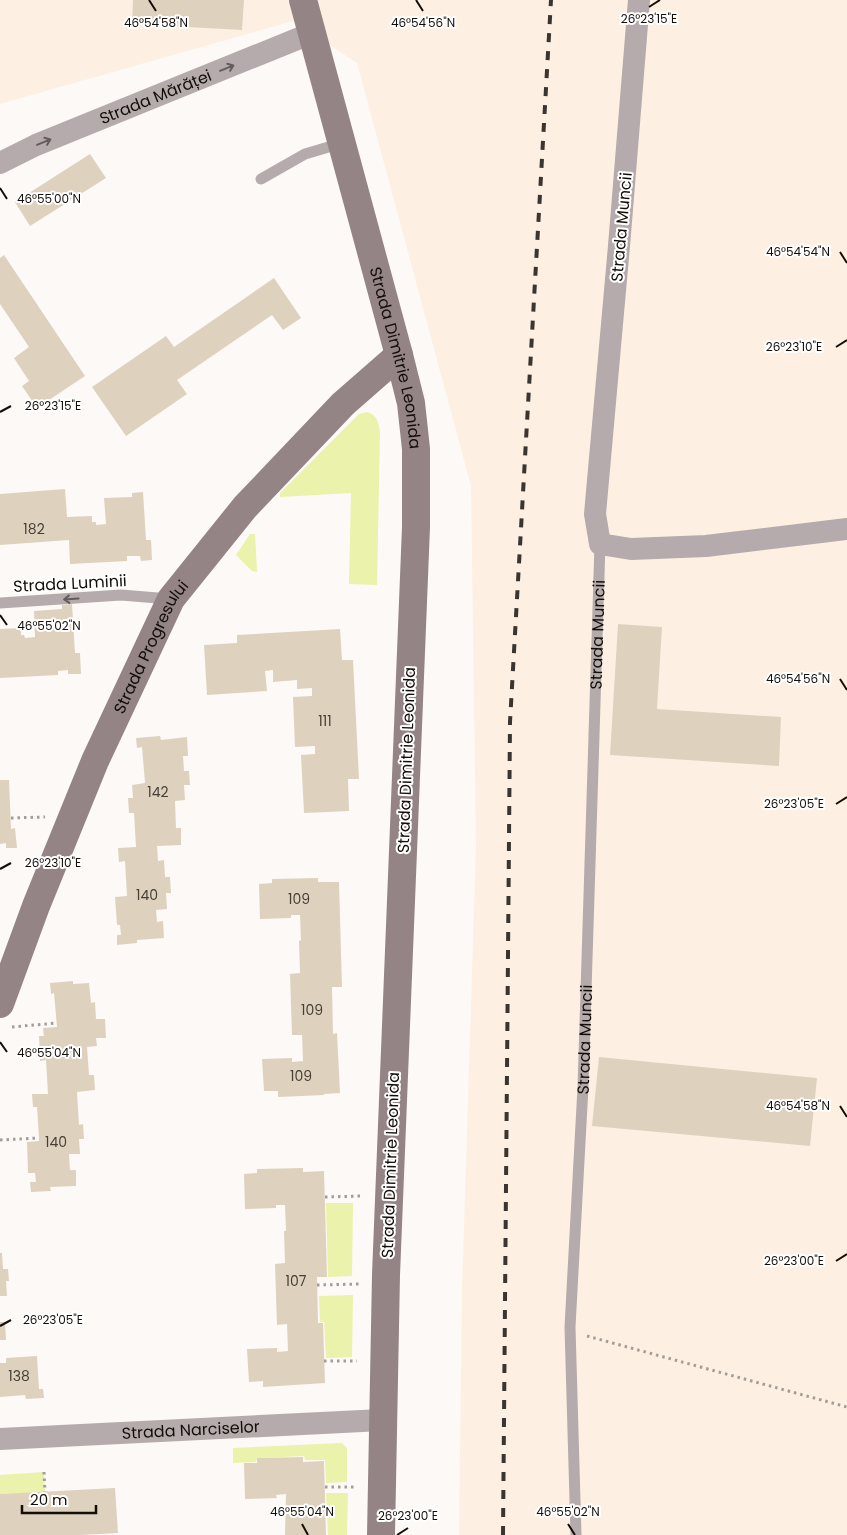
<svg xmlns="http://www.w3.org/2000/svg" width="847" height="1535" font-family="Poppins,sans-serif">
<rect width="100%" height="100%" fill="#fdf9f6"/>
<path fill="#fdf0e2" d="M0,0H847V1535H459L462,1290L476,845L471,486L357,63L293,21L0,104Z"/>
<path fill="#eaf2ab" d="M367,412C377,415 378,421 380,431L377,585L349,584L351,493L280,497V493L359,414Z
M250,534H255L257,572L252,571L236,555Z
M326,1203H353L352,1276L328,1277Z
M353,1295L352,1357L326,1358L324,1322H320L319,1296Z
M342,1443L347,1448V1482L326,1483L325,1460H305L304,1456L257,1458L256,1462L233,1463V1448Z
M44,1472L45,1492L0,1494V1475Z
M326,1493H348L347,1535H328Z"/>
<path fill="#ded2bf" d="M133,0H244L242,30L132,24Z
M90,154L106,178L30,226L15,202Z
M4,255L85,376L37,408L22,386L29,381L14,358L29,347L0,304V258Z
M274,278L301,318L283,330L272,315L177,380L187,394L126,436L92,387L166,336L174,347Z
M65,489L67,517L92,516V522H96V525L106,524L104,498L132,497V493L143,492L146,540H151L152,560L141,561L140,556H127V561L70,564L69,540L0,545V494Z
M72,604L75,653H80L81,674H68V670L58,671V675L0,678V629L21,628V635H24L25,638L35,637L34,611L62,609V605Z
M618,624L662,627L657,709L781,717L779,766L610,755Z
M340,629L342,660H353L359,779H348L349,811L304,813L301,755L315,754V746L295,747L293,697L312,696V688L297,689V680L273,682V670L265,671L267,691L207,695L204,645L237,643V635Z
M160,736L161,740L187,737L188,756H183L184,771H189L190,785H184L185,800L175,801L176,828H181V845L157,846L158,861L164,860L165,877H170L171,893H166L167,909L156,910L157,922L163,921L164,938L137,940V943L117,945V935H121L120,925H117L115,897L127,896L125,861L119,862L118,848L136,847L134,813H129L128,798H133L132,785L145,783L142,747L137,748L136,738Z
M0,780H9L11,829L15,828L17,848H6V843L0,844Z
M318,878V882H339L342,987H332L333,1034L337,1033L340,1093L324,1094V1095L278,1097V1091H264L262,1059L292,1058V1062L303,1061L302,1035H292L290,974L300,973L299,941L301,940L300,915H291V918L260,919L259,884L272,883V879Z
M73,981V984L89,983L91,1003L95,1002L96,1019H105L106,1038H96L97,1046L87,1047L89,1075H94L95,1090L77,1092L79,1125L83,1124L84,1139H79L80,1154H69L70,1170H76V1186L50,1187L51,1191L31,1192L30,1182H36L35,1173H28L27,1142L39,1141V1138L37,1107H33L32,1094H48L46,1060L40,1061L39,1036H44L43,1028L57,1027L54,993L51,994L50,983Z
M599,1057L817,1078L810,1146L592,1126Z
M303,1168V1172L324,1171L327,1277H317L318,1323H323L325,1383L263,1387V1381L249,1382L247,1349L277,1348V1352L288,1351L287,1324L277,1325L275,1264L285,1263L284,1231H286L285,1205H276V1208L245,1209L244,1174L257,1173V1169Z
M0,1253H2L3,1269H8L9,1281H6L7,1296H0Z
M0,1322H5L6,1340H0Z
M37,1356L39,1389H43L44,1398L26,1399L25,1395L0,1397V1363H6V1358Z
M303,1457V1462L324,1461L326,1535H285L286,1494L276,1495L277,1498L245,1499L244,1463H257V1458Z
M115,1488L118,1533L81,1535H0V1494Z"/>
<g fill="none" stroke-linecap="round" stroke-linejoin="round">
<path stroke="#a29d99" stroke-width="3" stroke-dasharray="2.5 4" stroke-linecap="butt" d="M11,818L45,817
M12,1027L57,1023
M0,1140L39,1138
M325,1197L361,1196
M317,1285L359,1284
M587,1336L847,1407
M324,1361H357
M44,1472L45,1492
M325,1487H356"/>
<g stroke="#b6abac" stroke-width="11">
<path d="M261,179L305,154L342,143"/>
<path d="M0,603L121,595L170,599"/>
<path id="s1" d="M576,1535L570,1327L583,1087L600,544"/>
</g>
<g stroke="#b6abac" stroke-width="22">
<path d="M639,0L619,246L595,514L600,544L631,549L706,546L847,529"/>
<path id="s2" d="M0,163L36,145L312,33"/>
<path id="s3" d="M0,1439L382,1420"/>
</g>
<g stroke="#948486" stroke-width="28">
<path id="s4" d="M303,0L399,355L411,403L416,449V527L386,1275L381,1535"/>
<path id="s5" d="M0,1004L36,906L95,761L171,599L245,507L343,404L399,355"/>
</g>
<path stroke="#3a3530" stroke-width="4" stroke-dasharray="9 9" stroke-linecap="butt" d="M503,1535L510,722L551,0"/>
</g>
<defs><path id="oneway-shaft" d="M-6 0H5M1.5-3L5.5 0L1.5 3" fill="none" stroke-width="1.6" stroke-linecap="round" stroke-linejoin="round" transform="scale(1.25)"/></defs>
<g stroke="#645c5a">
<use href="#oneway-shaft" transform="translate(227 68) rotate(-22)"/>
<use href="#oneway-shaft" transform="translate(44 142) rotate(-22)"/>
<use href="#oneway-shaft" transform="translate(71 599) rotate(176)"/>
</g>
<path fill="none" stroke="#130e08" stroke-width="2" d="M149,0L156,11M416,0L423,11M649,7L660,0M0,188L7,199M840,252L847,263M836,347L847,340M0,412L11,406M0,615L7,625M840,679L847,690M836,804L847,797M0,869L11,863M0,1042L7,1052M840,1106L847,1117M836,1261L847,1254M0,1326L11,1320M302,1524L308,1535M568,1524L575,1535M397,1535L408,1528"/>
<g text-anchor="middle" stroke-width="4" stroke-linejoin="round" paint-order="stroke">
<g font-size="14" fill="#463f36">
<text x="34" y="534">182</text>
<text x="325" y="726">111</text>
<text x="158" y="797">142</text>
<text x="147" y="900">140</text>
<text x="299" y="904">109</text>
<text x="312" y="1015">109</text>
<text x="301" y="1081">109</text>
<text x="56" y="1147">140</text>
<text x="296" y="1286">107</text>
<text x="19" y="1381">138</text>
</g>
<g font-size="16" fill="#130e08" stroke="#fff">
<text dy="6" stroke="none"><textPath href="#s2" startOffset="169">Strada Mărăței</textPath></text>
<text transform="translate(621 227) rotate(-85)" y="6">Strada Muncii</text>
<text dy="6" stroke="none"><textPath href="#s4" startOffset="370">Strada Dimitrie Leonida</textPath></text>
<text transform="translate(70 583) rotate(-3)" y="6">Strada Luminii</text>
<text dy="6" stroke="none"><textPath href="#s1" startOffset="901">Strada Muncii</textPath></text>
<text dy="6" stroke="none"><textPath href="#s5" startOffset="388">Strada Progresului</textPath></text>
<text transform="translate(406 760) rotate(-88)" y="6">Strada Dimitrie Leonida</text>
<text dy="6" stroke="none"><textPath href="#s1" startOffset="496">Strada Muncii</textPath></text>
<text transform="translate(390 1165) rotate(-88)" y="6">Strada Dimitrie Leonida</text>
<text dy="6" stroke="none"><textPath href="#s3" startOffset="191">Strada Narciselor</textPath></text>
</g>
</g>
<g font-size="12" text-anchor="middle" fill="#130e08" stroke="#fff" stroke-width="4" stroke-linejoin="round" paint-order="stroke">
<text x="649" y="23">26°23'15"E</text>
<text x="156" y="27">46°54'58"N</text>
<text x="423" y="27">46°54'56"N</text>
<text x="49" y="203">46°55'00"N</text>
<text x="798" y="256">46°54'54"N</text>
<text x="794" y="351">26°23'10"E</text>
<text x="53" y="410">26°23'15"E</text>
<text x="49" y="630">46°55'02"N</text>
<text x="798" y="683">46°54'56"N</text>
<text x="794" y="808">26°23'05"E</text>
<text x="53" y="867">26°23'10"E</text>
<text x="49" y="1057">46°55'04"N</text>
<text x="798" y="1110">46°54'58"N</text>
<text x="794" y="1265">26°23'00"E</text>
<text x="53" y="1324">26°23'05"E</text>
<text x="302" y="1516">46°55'04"N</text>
<text x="568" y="1516">46°55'02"N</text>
<text x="408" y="1520">26°23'00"E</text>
</g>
<path d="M22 1505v8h74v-8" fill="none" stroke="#130e08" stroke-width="2.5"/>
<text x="30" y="1505" font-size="15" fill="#130e08" stroke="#ffffff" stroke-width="4" paint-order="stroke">20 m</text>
</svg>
